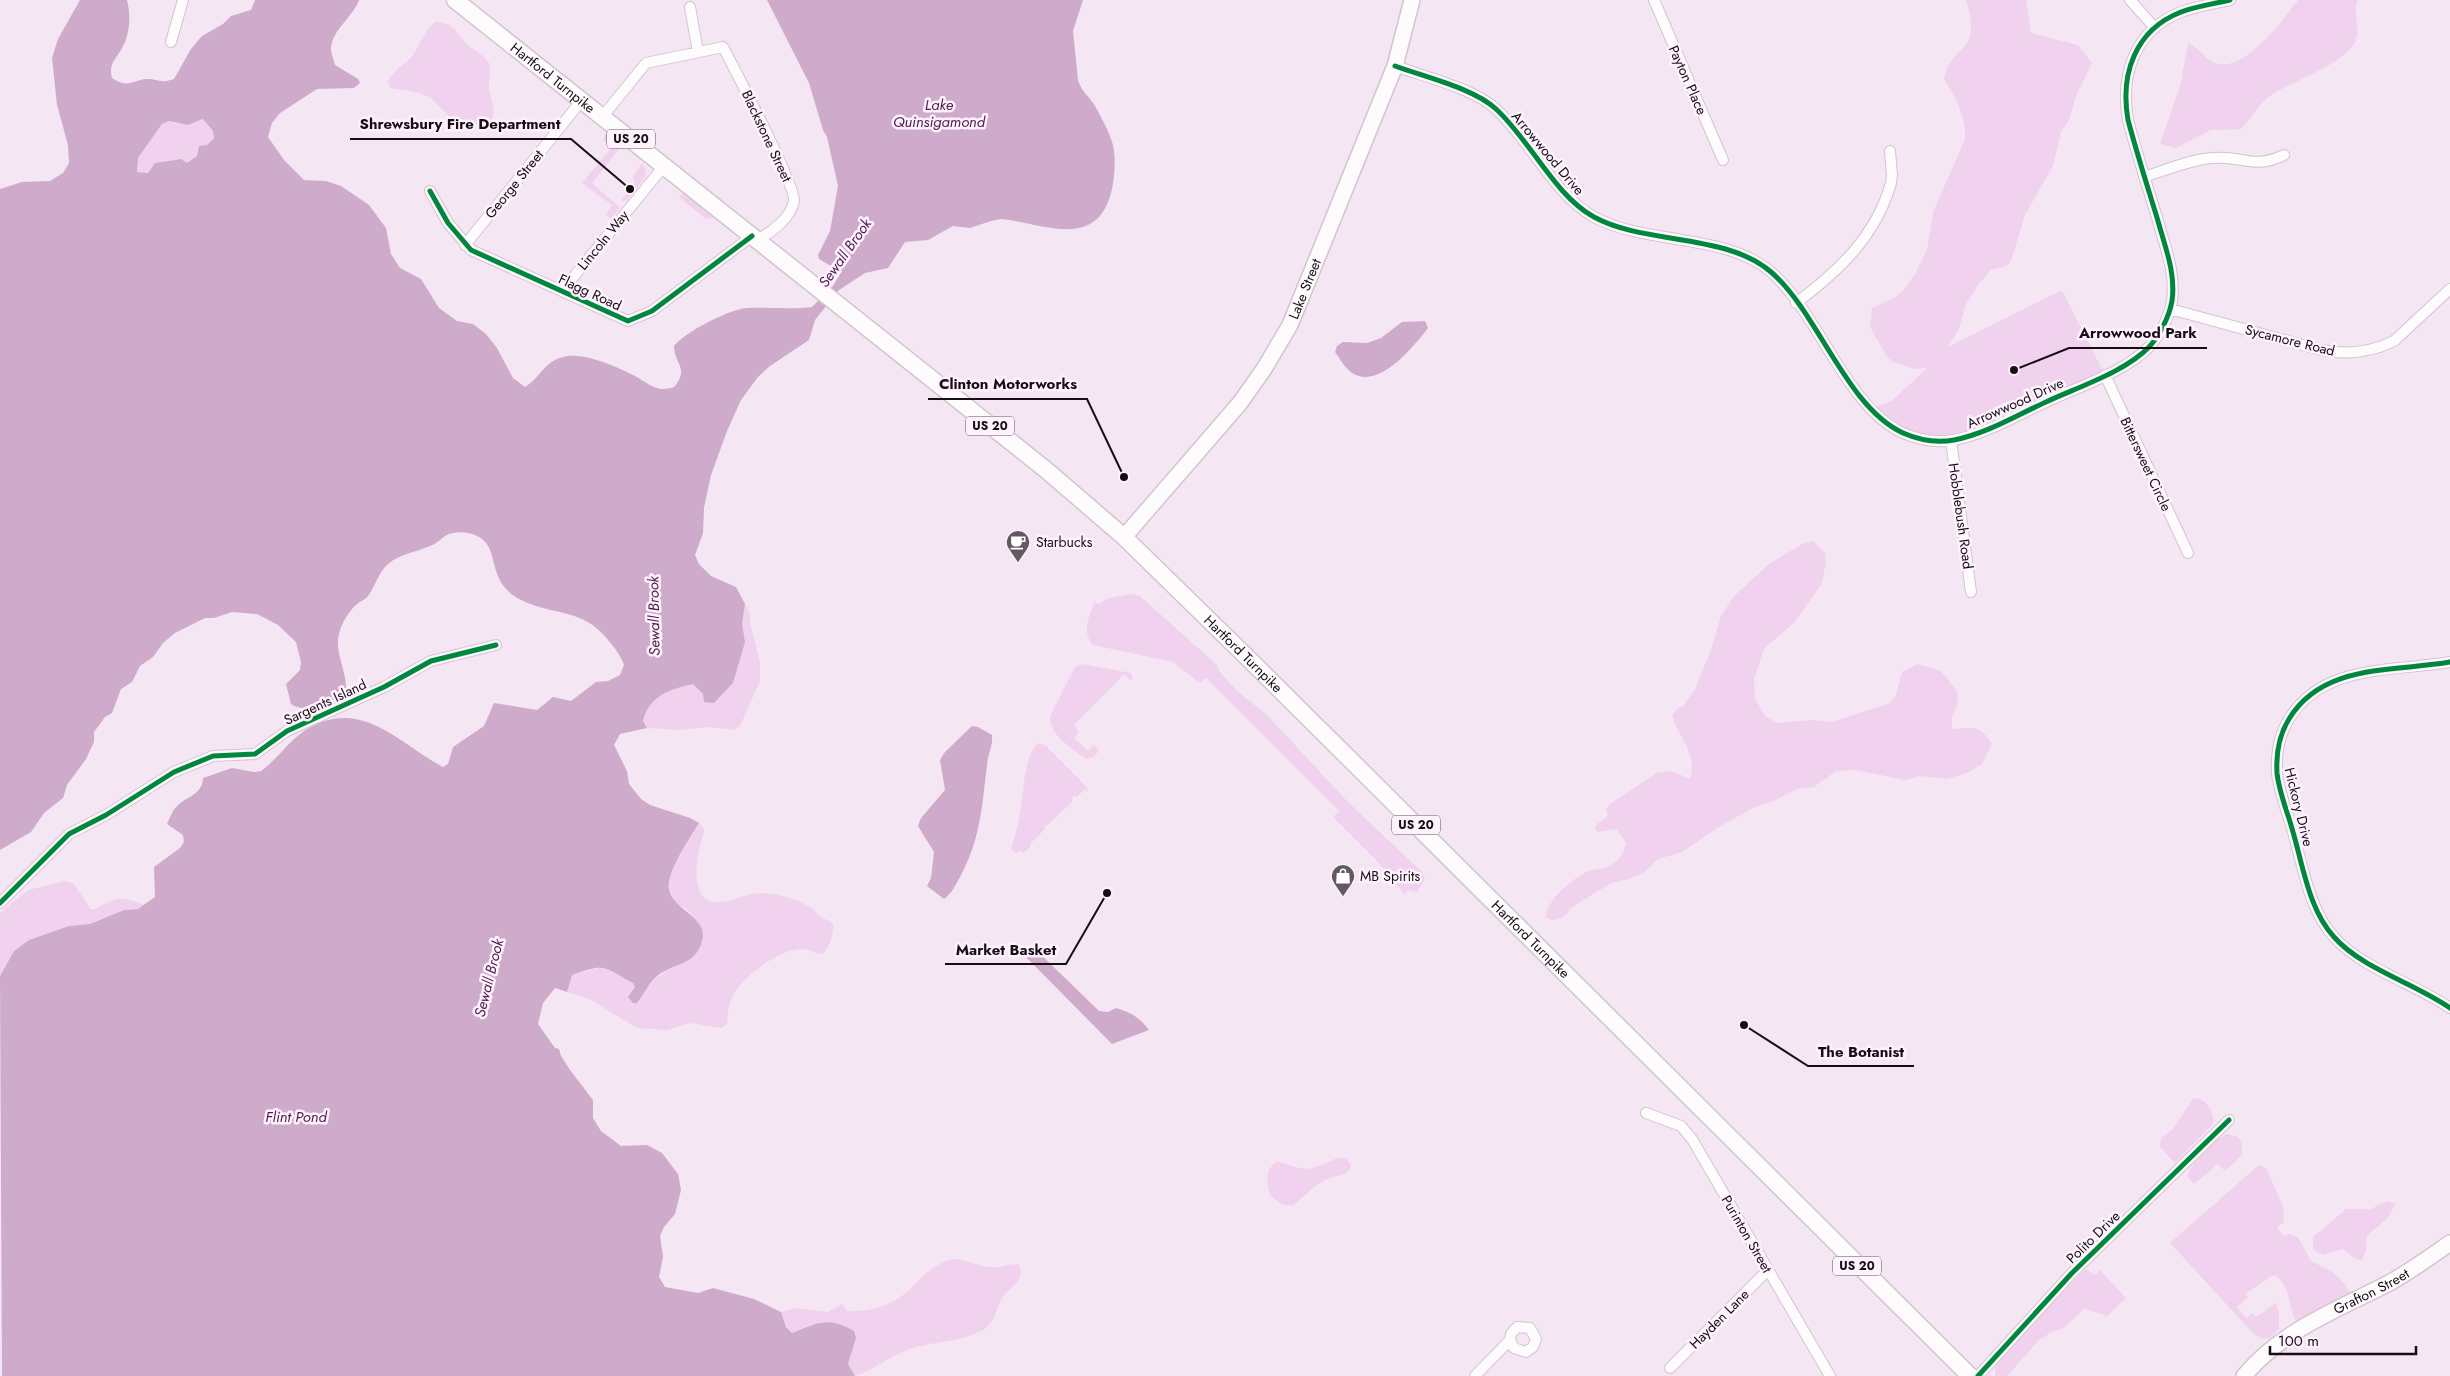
<svg xmlns="http://www.w3.org/2000/svg" width="2450" height="1376" font-family="Jost,sans-serif">
<rect width="100%" height="100%" fill="#f5e6f3"/>
<path fill="#f1d2ee" d="M1966,0H2026L2031,33L2078,45L2092,63L2076,96L2069,120L2061,132L2053,166L2025,215L2011,261L2007,266L1991,270L1979,284L1966,304L1959,329L1948,347L2062,290L2105,375L1951,440L1904,433L1871,409L1893,400L1927,368L1914,369L1893,362L1887,357L1870,327L1872,308L1896,297L1904,290L1915,274L1927,249L1934,210L1965,139C1966,115 1956,99 1944,79C1948,60 1956,57 1967,43C1975,33 1969,11 1966,0Z
M2298,0H2358C2352,13 2362,29 2355,42C2343,65 2294,80 2271,95C2257,105 2252,119 2241,129L2211,130L2176,148L2160,144L2180,86L2188,43C2199,48 2205,59 2216,63C2245,73 2283,19 2298,0Z
M435,22C439,22 444,23 447,24C455,27 462,39 468,45C475,52 488,56 490,66C492,73 488,81 489,88C492,107 503,126 473,127C452,128 442,105 427,96C417,91 401,90 390,88L388,81C396,67 405,65 413,55C421,43 424,31 435,22Z
M204,119L213,131L214,138L197,156L187,163L181,159L155,163L148,173L137,172L138,158L162,124L169,121L188,125Z
M609,133L620,142V148L592,183L620,208L611,219L606,214L612,205L582,183L612,147L603,140L605,135Z
M642,163L645,168L646,176L627,200L621,201L635,183L633,176Z
M683,193L715,217L714,218L706,219L679,197Z
M1813,541L1825,553L1826,562L1822,583L1795,622L1764,649L1754,679L1755,698L1765,716L1778,723L1811,720L1832,722L1890,703L1896,695L1902,672L1917,664L1941,671L1957,691L1958,704L1952,717V729C1974,728 1979,724 1992,744L1982,764L1969,772L1947,779L1920,776L1905,780L1856,770L1836,771L1814,787L1797,789L1774,801L1753,808L1717,828L1682,852L1658,859L1643,873L1629,879L1611,883L1569,909L1568,913C1559,919 1555,923 1546,917C1546,900 1574,877 1589,871C1599,868 1612,869 1620,857C1623,854 1625,848 1626,843L1616,829L1597,832L1595,828L1597,824L1608,816L1606,810L1610,804L1657,773L1672,771L1690,779C1698,754 1679,738 1672,716L1676,709L1683,706L1695,689L1711,650L1721,616L1734,596L1769,564L1804,543Z
M1131,594L1140,596L1217,665L1220,672L1238,692L1266,714L1348,802L1422,872L1425,879L1417,892L1407,890L1405,895L1381,865L1333,817L1339,811L1206,678L1199,683L1173,662L1093,645C1081,631 1089,616 1095,602L1099,604L1109,598Z
M745,604L750,613V623L760,662V681L740,726L734,730L708,727L680,730L647,728L643,721C649,696 670,689 693,684L714,703L733,683L744,642L742,624Z
M1082,664L1131,673L1133,679L1130,680L1124,674L1074,725L1079,732L1074,738L1088,751L1094,745L1099,751L1093,757L1086,759C1072,748 1049,735 1050,716L1075,667Z
M1039,743L1046,746L1087,787L1088,792L1085,789L1077,797L1073,796L1072,802L1048,825L1044,826L1045,829L1030,844V847L1023,853L1020,851L1016,853L1011,850C1015,836 1019,822 1021,807C1024,791 1024,753 1039,743Z
M699,823L704,829V833C698,848 687,898 714,902C726,904 740,896 752,894C772,891 795,898 812,908C815,910 817,914 820,916C824,919 829,920 833,924C834,934 830,946 823,954C815,954 808,949 801,949C778,950 742,977 732,997C728,1005 728,1015 727,1024L721,1028L690,1023L667,1030L637,1028L591,1000L567,992L571,975L603,967L633,982L635,987L649,986C666,964 692,968 703,939C699,932 695,917 689,911C684,907 678,906 674,900C658,877 687,843 699,823Z
M65,881L73,883L91,909H95C118,896 120,896 145,905L138,909L124,910L90,924L69,926L29,940L14,951L0,976V913L28,890Z
M2198,1098C2208,1102 2215,1113 2213,1124L2176,1162L2173,1161L2160,1147L2161,1138L2173,1129L2193,1099Z
M2227,1134L2236,1136L2242,1142V1155L2225,1171L2218,1164L2194,1184L2187,1176C2193,1161 2212,1140 2227,1134Z
M1337,1158H1346L1351,1165C1349,1177 1334,1175 1325,1180C1314,1186 1303,1197 1293,1206L1281,1204L1270,1195C1267,1179 1264,1171 1277,1161C1308,1172 1308,1171 1337,1158Z
M2259,1165L2266,1168L2283,1206L2284,1222L2277,1227L2283,1236L2289,1234L2298,1237L2311,1261L2331,1271L2344,1283L2352,1295L2299,1323C2287,1315 2294,1289 2275,1275L2272,1276L2246,1293L2248,1297L2237,1307L2246,1318L2253,1313L2256,1317L2276,1303L2279,1313V1329L2270,1338L2261,1339L2251,1331L2170,1243Z
M2387,1201L2396,1204L2386,1220L2367,1235L2366,1251L2362,1260L2354,1258L2343,1249L2323,1255L2313,1250V1237L2346,1209H2371Z
M954,1259C967,1260 978,1266 990,1267C1000,1269 1010,1262 1019,1265C1026,1282 1008,1287 1001,1300C994,1313 996,1323 981,1331C958,1343 931,1341 907,1350C889,1357 873,1370 855,1376L848,1364L856,1338L822,1322L792,1333L786,1327L781,1312L796,1308L828,1312L842,1304L847,1311C865,1312 889,1307 903,1295C920,1281 931,1263 954,1259Z
M2086,1269L2094,1275L2100,1270L2126,1298L2105,1318V1315L2084,1309L2064,1328L2052,1332L2039,1340L2007,1376H1995V1365L2047,1307Z"/>
<path fill="#ceabca" fill-rule="evenodd" d="M80,0H127C131,15 130,33 123,46C117,59 108,62 112,78C129,89 132,80 147,79C159,79 159,84 174,79L191,49L202,36L223,24L231,16L251,10L255,0H359C353,17 331,31 331,49C331,54 334,60 335,65L358,79L360,83L354,88L317,89L280,113L272,123L268,137L284,160L304,180L326,181L341,186L369,205L386,228L391,254L400,268L421,279L439,308L457,321L473,324L486,334L497,348L513,378L525,387C540,378 544,362 563,357C582,351 618,367 635,376C649,384 657,393 674,387C690,368 674,364 674,346C685,332 728,310 746,308C768,307 790,310 812,307L833,286L841,272L819,259L818,255L830,231L838,186L827,137L823,130L809,83L767,0H1083L1073,31L1078,80C1081,91 1089,96 1095,106C1100,115 1106,126 1110,136C1117,153 1115,172 1112,189C1098,252 1044,223 1001,219L991,221L970,228L953,226L928,240L905,242L888,268L865,273L839,290L815,320L809,340L770,366L758,377L741,400L727,431L711,475L704,508L703,533L695,555L699,564L711,576L736,587L745,604L742,624L745,642L733,683L714,703L704,702L703,694L693,684C670,689 649,696 643,721L647,728L620,734L614,745L627,771L629,784L641,799L650,805L690,818L699,823C690,838 666,872 669,889C673,913 716,917 699,949C690,966 668,965 655,978C648,985 643,995 637,1003H633L628,997L635,987L633,983C601,966 607,963 572,975L567,992L555,988L543,1003L538,1024L555,1048L559,1049L561,1056L570,1070L593,1100V1118L601,1131L621,1146L647,1145L662,1153L678,1174L681,1190L675,1214L664,1227L660,1236L663,1257L659,1277L665,1287L698,1293L713,1288L754,1299L781,1312L786,1327L792,1333C818,1323 828,1316 854,1331L856,1338L848,1364L855,1376H2L0,976L14,951L29,940L69,926L90,924L124,910L138,909L155,897L154,867L180,848L184,842L183,835L167,824C170,818 172,811 177,806C186,797 203,794 203,778L232,768L254,772L261,771C278,759 289,740 307,729C362,697 398,743 443,767L448,764L453,747L484,726L494,703L537,710L553,697L571,701L596,682L608,681L620,675L624,665C621,656 615,648 608,640C583,608 554,616 521,600C485,582 501,549 479,537C471,532 458,531 449,534C442,537 437,544 430,546C416,552 400,554 388,564C379,572 375,586 368,596C365,600 360,601 356,605C349,611 341,624 339,634C334,652 347,671 346,690C337,703 305,715 291,704L286,684L300,670L301,662L296,642L278,625L257,614L232,612L214,618H205L175,633L163,643L153,657L140,666L132,682L121,689L112,713L105,717L94,732V742L86,759L67,785L63,798L44,813L31,832L0,850V189L22,182L50,181L63,173L69,163L68,145L57,105L52,58L58,39ZM203,119L213,131L214,138L207,145L199,146L197,156L187,163L181,159L155,163L148,173L137,172L138,158L162,124L169,121L188,125Z
M1425,321L1428,328C1414,346 1382,386 1356,375C1346,371 1341,360 1335,352L1337,346L1343,342L1367,343L1381,338L1402,322Z
M972,726L978,727L992,735C993,743 990,750 988,758C982,801 982,837 960,877C955,886 952,893 944,899L927,886L931,878L934,852L918,826L921,818L945,790L940,760L945,752Z
M1033,947L1099,1011L1108,1012L1116,1008C1131,1012 1140,1018 1149,1030L1112,1044L1026,957L1027,952Z"/>
<g fill="none" stroke-linecap="round" stroke-linejoin="round">
<g stroke="#d1c5cf" stroke-width="12">
<path id="street" d="M1654,0L1723,160
M2130,0L2155,28
M690,7L698,52
M171,42L183,0
M1395,66C1425,77 1473,88 1496,109C1530,140 1555,196 1594,217C1645,245 1726,233 1771,272C1818,312 1846,407 1903,433C1919,440 1937,443 1954,440C1986,434 2017,415 2046,402C2078,387 2125,372 2149,347C2160,335 2169,317 2172,301C2176,273 2165,247 2158,221C2148,188 2137,154 2128,120C2120,74 2135,30 2181,12C2197,6 2214,4 2230,0
M603,116L646,63L723,47C734,68 796,187 794,201C791,218 772,232 758,239
M2144,177C2166,170 2189,160 2212,158C2242,155 2253,170 2284,155
M430,191L448,223L471,250L628,321L652,311L752,236
M465,245L582,100
M562,291L664,166
M1796,303C1839,271 1876,236 1891,183L1892,175L1890,151
M2170,309L2321,350C2347,355 2370,353 2394,341L2450,289
M2105,375L2188,553
M1951,440L1971,592
M2450,662C2394,672 2323,663 2289,719C2279,735 2276,755 2277,773C2279,793 2288,813 2293,832C2303,866 2309,910 2334,937C2361,968 2416,984 2450,1008
M0,903L69,834L106,815L174,772L213,756L255,754L287,731L384,687L431,661L496,645
M1646,1113L1681,1126L1692,1139L1830,1376
M1670,1368L1768,1270
M1475,1376L1510,1340L1511,1334L1517,1327L1530,1328L1536,1339L1533,1347L1526,1352L1514,1348L1510,1340
M1978,1376L2072,1273L2229,1120"/>
</g>
<g stroke="#d1c5cf" stroke-width="18">
<g id="secondary">
<path id="s1" d="M1124,537L1240,403L1264,369L1290,325L1395,66L1412,0"/>
<path id="s2" d="M2244,1376C2282,1330 2337,1310 2389,1283C2411,1271 2430,1257 2450,1243"/>
</g>
</g>
<g stroke="#d1c5cf" stroke-width="19">
<g id="primary">
<path id="s3" d="M455,0L1045,469L1124,537L1256,666L1970,1376"/>
</g>
</g>
<use href="#street" stroke="#fefbfd" stroke-width="10"/>
<use href="#secondary" stroke="#fefbfd" stroke-width="15"/>
<use href="#primary" stroke="#fefbfd" stroke-width="16"/>
<g stroke="#fef3fd" stroke-width="8">
<path id="cycleway" d="M1395,66C1425,77 1473,88 1496,109C1530,140 1555,196 1594,217C1645,245 1726,233 1771,272C1818,312 1846,407 1903,433C1919,440 1937,443 1954,440C1986,434 2017,415 2046,402C2078,387 2125,372 2149,347C2160,335 2169,317 2172,301C2176,273 2165,247 2158,221C2148,188 2137,154 2128,120C2120,74 2135,30 2181,12C2197,6 2214,4 2230,0
M430,191L448,223L471,250L628,321L652,311L752,236
M2450,662C2394,672 2323,663 2289,719C2279,735 2276,755 2277,773C2279,793 2288,813 2293,832C2303,866 2309,910 2334,937C2361,968 2416,984 2450,1008
M0,903L69,834L106,815L174,772L213,756L255,754L287,731L384,687L431,661L496,645
M1978,1376L2072,1273L2229,1120"/>
</g>
<use href="#cycleway" stroke="#00873e" stroke-width="5"/>
</g>
<defs>
<g id="cafe-pin" transform="scale(1.25)"><path d="M0 17L-7.5 6A9.5 9.5 0 1 1 7.5 6Z" fill="#645963" stroke="#fef3fd"/><path d="M-5.5-4.5H6V0H3Q3 3.5 0 3.5H-2.5Q-5.5 3.5-5.5 0ZM3-3.2v2h1.7v-2ZM-6 4.5H4V6H-6Z" fill="#fff"/></g>
<g id="shop-pin" transform="scale(1.25)"><path d="M0 17L-7.5 6A9.5 9.5 0 1 1 7.5 6Z" fill="#645963" stroke="#fef3fd"/><path d="M-5-2.5h2.3a2.7 3.5 0 0 1 5.4 0H5L5.5 6h-11ZM-1.5-2.5h3a1.5 2.3 0 0 0-3 0Z" fill="#fff"/></g>
</defs>
<g fill-rule="evenodd">
<use href="#cafe-pin" x="1018" y="542"/>
<use href="#shop-pin" x="1343" y="876"/>
</g>
<g text-anchor="middle" stroke-width="5" stroke-linejoin="round" paint-order="stroke">
<g fill="#fef3fd" stroke="#5c525b" stroke-width="1">
<rect x="607" y="129.5" width="48" height="19" rx="4"/>
<rect x="966" y="416.5" width="48" height="19" rx="4"/>
<rect x="1392" y="815.5" width="48" height="19" rx="4"/>
<rect x="1833" y="1256.5" width="48" height="19" rx="4"/>
</g>
<g font-size="12" font-weight="bold" fill="#160d15">
<text x="631" y="143">US 20</text>
<text x="990" y="430">US 20</text>
<text x="1416" y="829">US 20</text>
<text x="1857" y="1270">US 20</text>
</g>
<g font-size="14" fill="#160d15" stroke="#fef3fd">
<text dy="5" stroke="none"><textPath href="#s3" startOffset="125">Hartford Turnpike</textPath></text>
<text transform="translate(1688 80) rotate(66)" y="5">Payton Place</text>
<text transform="translate(767 136) rotate(65)" y="5">Blackstone Street</text>
<text transform="translate(1548 153) rotate(50)" y="5">Arrowwood Drive</text>
<text transform="translate(514 184) rotate(-51)" y="5">George Street</text>
<text transform="translate(603 240) rotate(-51)" y="5">Lincoln Way</text>
<text dy="5" stroke="none"><textPath href="#s1" startOffset="309">Lake Street</textPath></text>
<text transform="translate(590 292) rotate(25)" y="5">Flagg Road</text>
<text transform="translate(2290 340) rotate(14)" y="5">Sycamore Road</text>
<text transform="translate(2015 403) rotate(-24)" y="5">Arrowwood Drive</text>
<text transform="translate(2146 464) rotate(65)" y="5">Bittersweet Circle</text>
<text transform="translate(1961 516) rotate(82)" y="5">Hobblebush Road</text>
<text dy="5" stroke="none"><textPath href="#s3" startOffset="1025">Hartford Turnpike</textPath></text>
<text transform="translate(325 702) rotate(-25)" y="5">Sargents Island</text>
<text transform="translate(2299 807) rotate(76)" y="5">Hickory Drive</text>
<text dy="5" stroke="none"><textPath href="#s3" startOffset="1430">Hartford Turnpike</textPath></text>
<text transform="translate(1747 1234) rotate(60)" y="5">Purinton Street</text>
<text transform="translate(2093 1237) rotate(-44)" y="5">Polito Drive</text>
<text dy="5" stroke="none"><textPath href="#s2" startOffset="154">Grafton Street</textPath></text>
<text transform="translate(1719 1319) rotate(-45)" y="5">Hayden Lane</text>
</g>
<g font-size="14" fill="#160d15" stroke="#fef3fd" text-anchor="start">
<text x="1036" y="547">Starbucks</text>
<text x="1360" y="881">MB Spirits</text>
</g>
<g font-size="15" font-style="italic" fill="#501c4e" stroke="#fef3fd">
<text x="939" y="110">Lake<tspan x="939" dy="17">Quinsigamond</tspan></text>
<text transform="translate(845 253) rotate(-55)" y="5">Sewall Brook</text>
<text transform="translate(654 616) rotate(-91)" y="5">Sewall Brook</text>
<text transform="translate(489 978) rotate(-76)" y="5">Sewall Brook</text>
<text x="296" y="1122">Flint Pond</text>
</g>
</g>
<path fill="none" stroke="#160d15" stroke-width="2" d="M630 189L571 139H350M2014 370L2069 348H2207M1124 477L1087 399H928M1107 893L1066 964H945M1744 1025L1808 1066H1914"/>
<g fill="#160d15" stroke="#fef3fd" stroke-width="2">
<circle cx="630" cy="189" r="5"/>
<circle cx="2014" cy="370" r="5"/>
<circle cx="1124" cy="477" r="5"/>
<circle cx="1107" cy="893" r="5"/>
<circle cx="1744" cy="1025" r="5"/>
</g>
<g font-size="15" text-anchor="middle" font-weight="bold" fill="#160d15" stroke="#fef3fd" stroke-width="5" stroke-linejoin="round" paint-order="stroke">
<text x="460" y="129">Shrewsbury Fire Department</text>
<text x="2138" y="338">Arrowwood Park</text>
<text x="1008" y="389">Clinton Motorworks</text>
<text x="1006" y="955">Market Basket</text>
<text x="1861" y="1057">The Botanist</text>
</g>
<path d="M2270 1346v8h146v-8" fill="none" stroke="#160d15" stroke-width="2.5"/>
<text x="2278" y="1346" font-size="15" fill="#160d15" stroke="#fef3fd" stroke-width="4" paint-order="stroke">100 m</text>
</svg>
